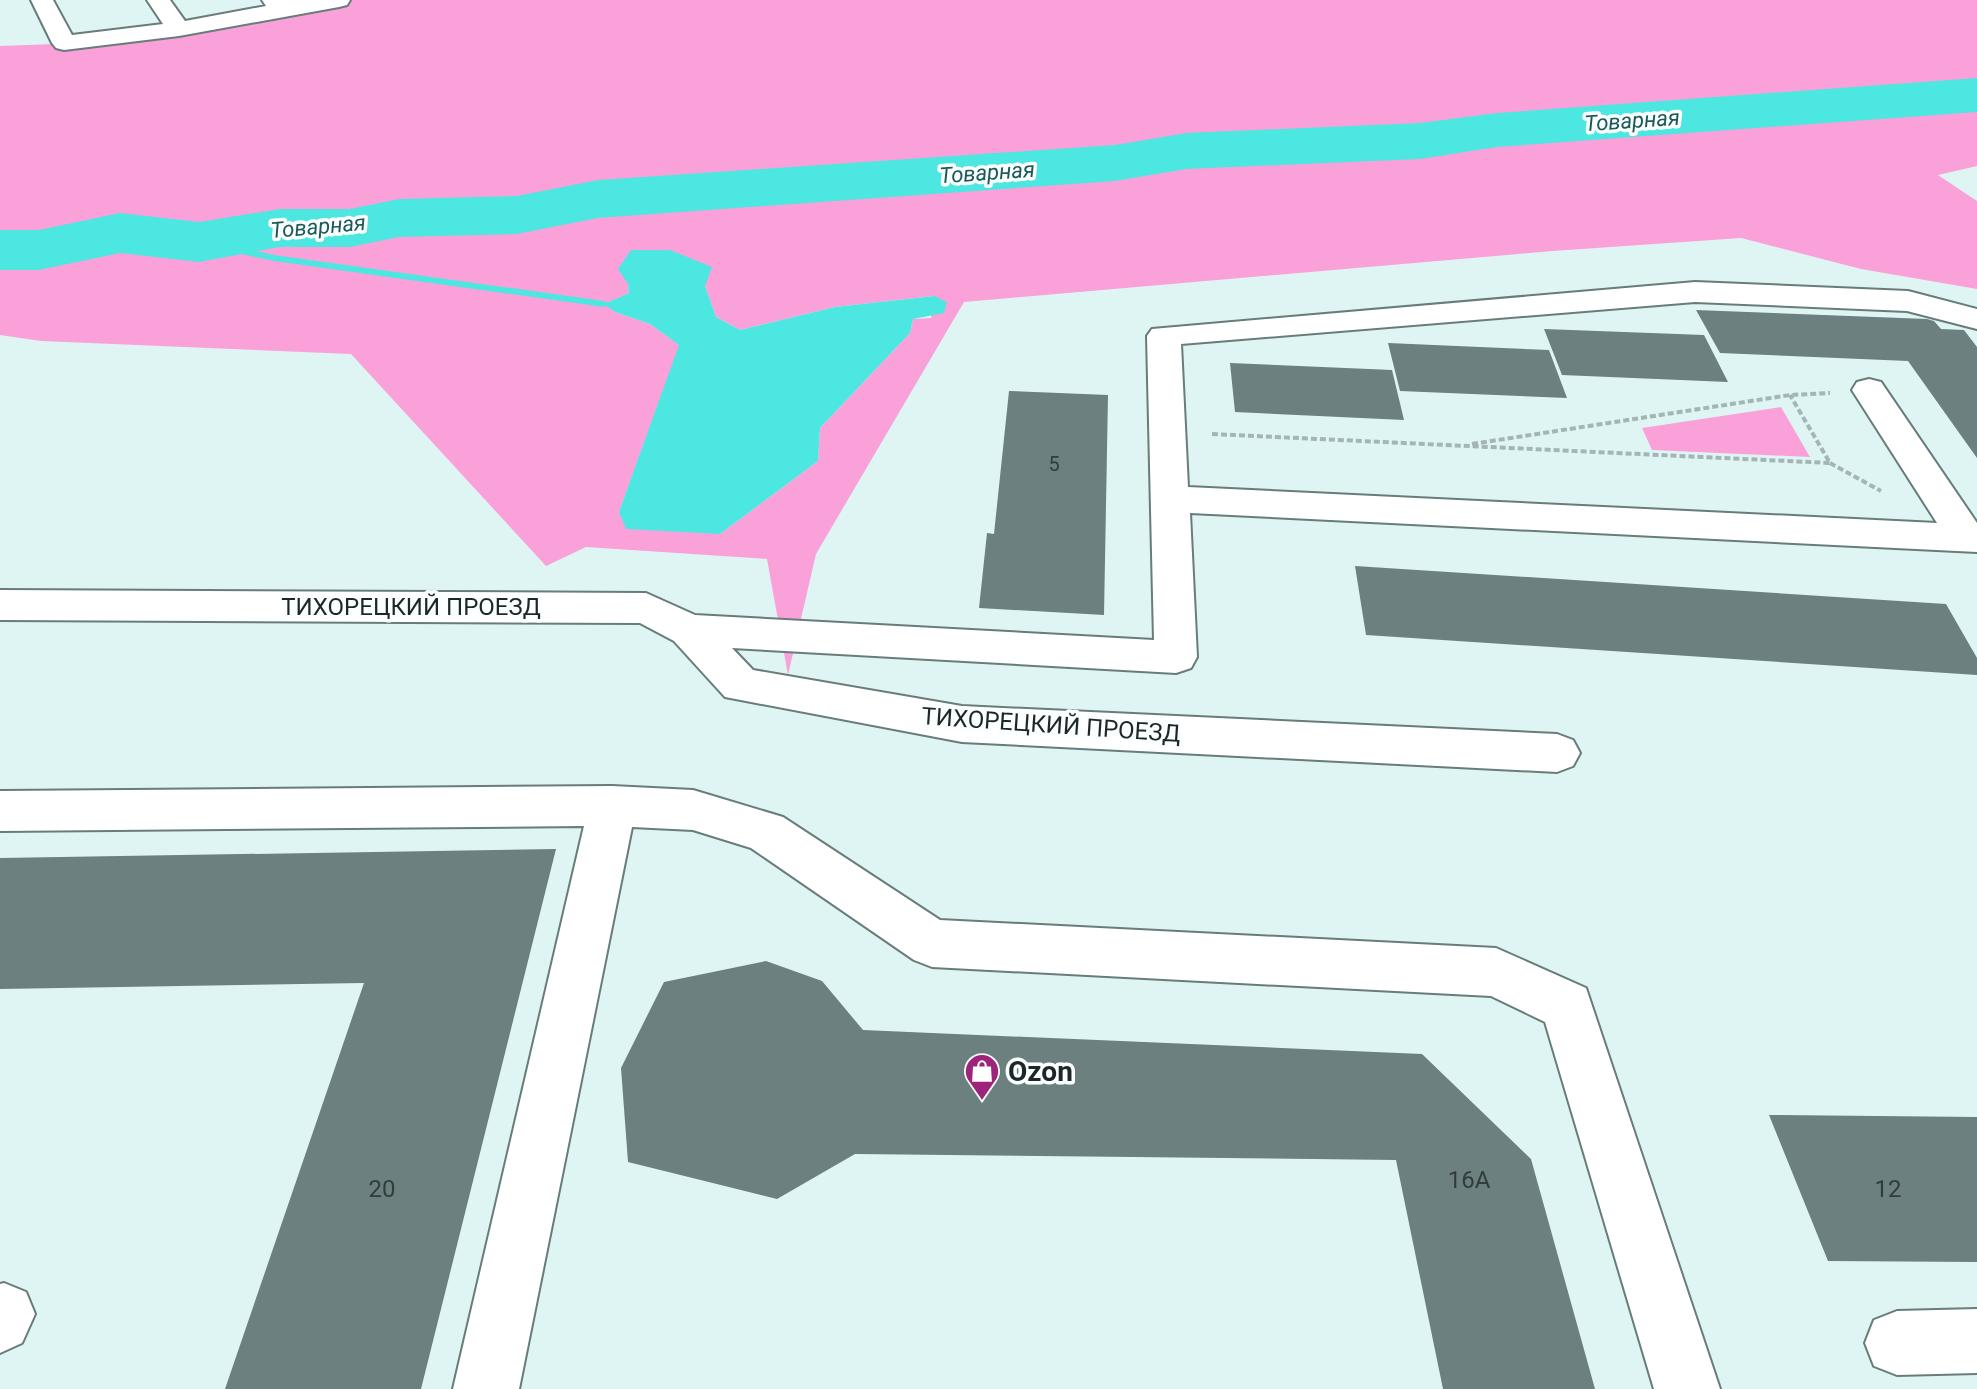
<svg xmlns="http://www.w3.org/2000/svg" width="1977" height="1389" font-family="Roboto,sans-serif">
<rect width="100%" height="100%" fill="#def5f4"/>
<path fill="#fba1d9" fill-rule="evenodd" d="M339,0H1977V166L1938,175L1977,201V289L1861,269L1741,238L1553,251L964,302L816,554L788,675L767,559L586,547L546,566L351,354L41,341L0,335V46L109,42ZM628,284L705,286L716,317L740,330L835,307L934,296L931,318L913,319L910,333L820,428L818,461L720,534L619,512L680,345L650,324L615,312L605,304L629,293Z
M1781,407L1810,457L1652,450L1642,428Z"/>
<path fill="#4de7e1" d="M631,250H670L712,267L705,286L716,317L740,330L835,307L934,296L947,302L944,313L913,319L910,333L820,428L818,461L720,534L626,529L619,512L679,345L650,324L615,312L604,304L629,293L628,284L618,269Z"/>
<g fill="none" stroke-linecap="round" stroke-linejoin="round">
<path fill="#4de7e1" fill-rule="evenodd" d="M199,239L274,255L604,301L610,304L604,307L274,261L195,244V240Z"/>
<path fill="#4de7e1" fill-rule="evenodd" d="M1977,78V112L1497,147L1420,159L1187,169L1115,181L598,218L517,234L399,237L350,247H280L199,262L120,253L39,270H0V230H39L120,213L199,222L280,209H350L399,199L517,196L598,180L1115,145L1187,133L1420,123L1497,113Z"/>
</g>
<path fill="#6b807f" d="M1696,310L1927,319L1934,321L1941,329L1964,330L1977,347V458L1908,361L1720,353Z
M1544,329L1704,335L1728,382L1562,375Z
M1388,343L1549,350L1567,398L1400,391Z
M1230,363L1392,370L1404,420L1235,412Z
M1009,391L1108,395L1104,615L979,608L987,533L994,534Z
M1355,566L1946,604L1977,658V675L1366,635Z
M556,849L421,1389H225L364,983L0,989V858Z
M766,961L822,981L863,1030L1422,1054L1531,1159L1595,1389H1443L1396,1160L855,1154L777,1199L628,1162L621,1068L664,982Z
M1769,1115L1977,1117V1262L1828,1261Z"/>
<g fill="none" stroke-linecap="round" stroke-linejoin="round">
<g stroke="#677c7b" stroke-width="4">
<path id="minor" d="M31,0H53L72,35L163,24L147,0H170L185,21L266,6L262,0H350L347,5L339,7L179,36L64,50L56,48L52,43Z
M1695,282L1908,291L1977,309V329L1907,311L1695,302L1181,344L1188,487L1937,523L1852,390L1857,382L1869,379L1881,382L1977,523V552L1190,513L1197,657L1191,668L1176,673L732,648L753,670L962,706L1557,734L1573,740L1580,753L1573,766L1557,772L962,742L725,697L674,641L640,623L0,620V590L646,593L695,615L1154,640L1147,336L1152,329Z
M612,786L693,790L783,817L940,920L1496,948L1586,988L1720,1389H1654L1545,1022L1491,996L932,967L914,960L751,848L693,830L632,827L519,1389H453L584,826L0,831V791Z
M4,1283L26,1292L35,1314L22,1343L0,1353V1284Z
M1977,1309V1373L1897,1375L1874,1366L1865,1343L1874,1320L1897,1311Z"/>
</g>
<path stroke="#a3b6b5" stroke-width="4" stroke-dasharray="6 3" stroke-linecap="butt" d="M1212,434L1830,463L1790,395
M1472,444L1790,395L1830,393
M1830,463L1881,491"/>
<use href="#minor" fill="#fff" fill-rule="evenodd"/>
</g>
<defs>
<g id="shop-pin" transform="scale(1.8)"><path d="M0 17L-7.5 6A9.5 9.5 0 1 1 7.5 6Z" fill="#9e247b" stroke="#fafefe"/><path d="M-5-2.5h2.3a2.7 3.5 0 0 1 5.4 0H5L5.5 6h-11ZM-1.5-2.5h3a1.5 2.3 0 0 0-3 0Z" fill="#fff"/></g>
</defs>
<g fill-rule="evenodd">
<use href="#shop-pin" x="982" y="1071"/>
</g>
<g text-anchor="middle" stroke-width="7" stroke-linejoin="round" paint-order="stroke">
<g font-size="20" fill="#313d3d">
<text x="1054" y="471">5</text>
</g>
<g font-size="22" font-style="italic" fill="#1a5957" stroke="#fafefe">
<text transform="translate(1632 120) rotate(-4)" y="8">Товарная</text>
<text transform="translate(987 172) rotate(-4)" y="8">Товарная</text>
<text transform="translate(318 226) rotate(-5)" y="8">Товарная</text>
</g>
<g font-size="24" fill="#1e2727" stroke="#fafefe">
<text x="411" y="615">ТИХОРЕЦКИЙ ПРОЕЗД</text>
<text transform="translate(1051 725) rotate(4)" y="8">ТИХОРЕЦКИЙ ПРОЕЗД</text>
</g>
<g font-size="24" fill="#313d3d">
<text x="1469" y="1188">16А</text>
<text x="382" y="1197">20</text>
<text x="1888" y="1197">12</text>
</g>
<g font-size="28" font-weight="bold" fill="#1e2727" stroke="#fafefe" text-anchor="start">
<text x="1008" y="1081">Ozon</text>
</g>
</g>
</svg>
